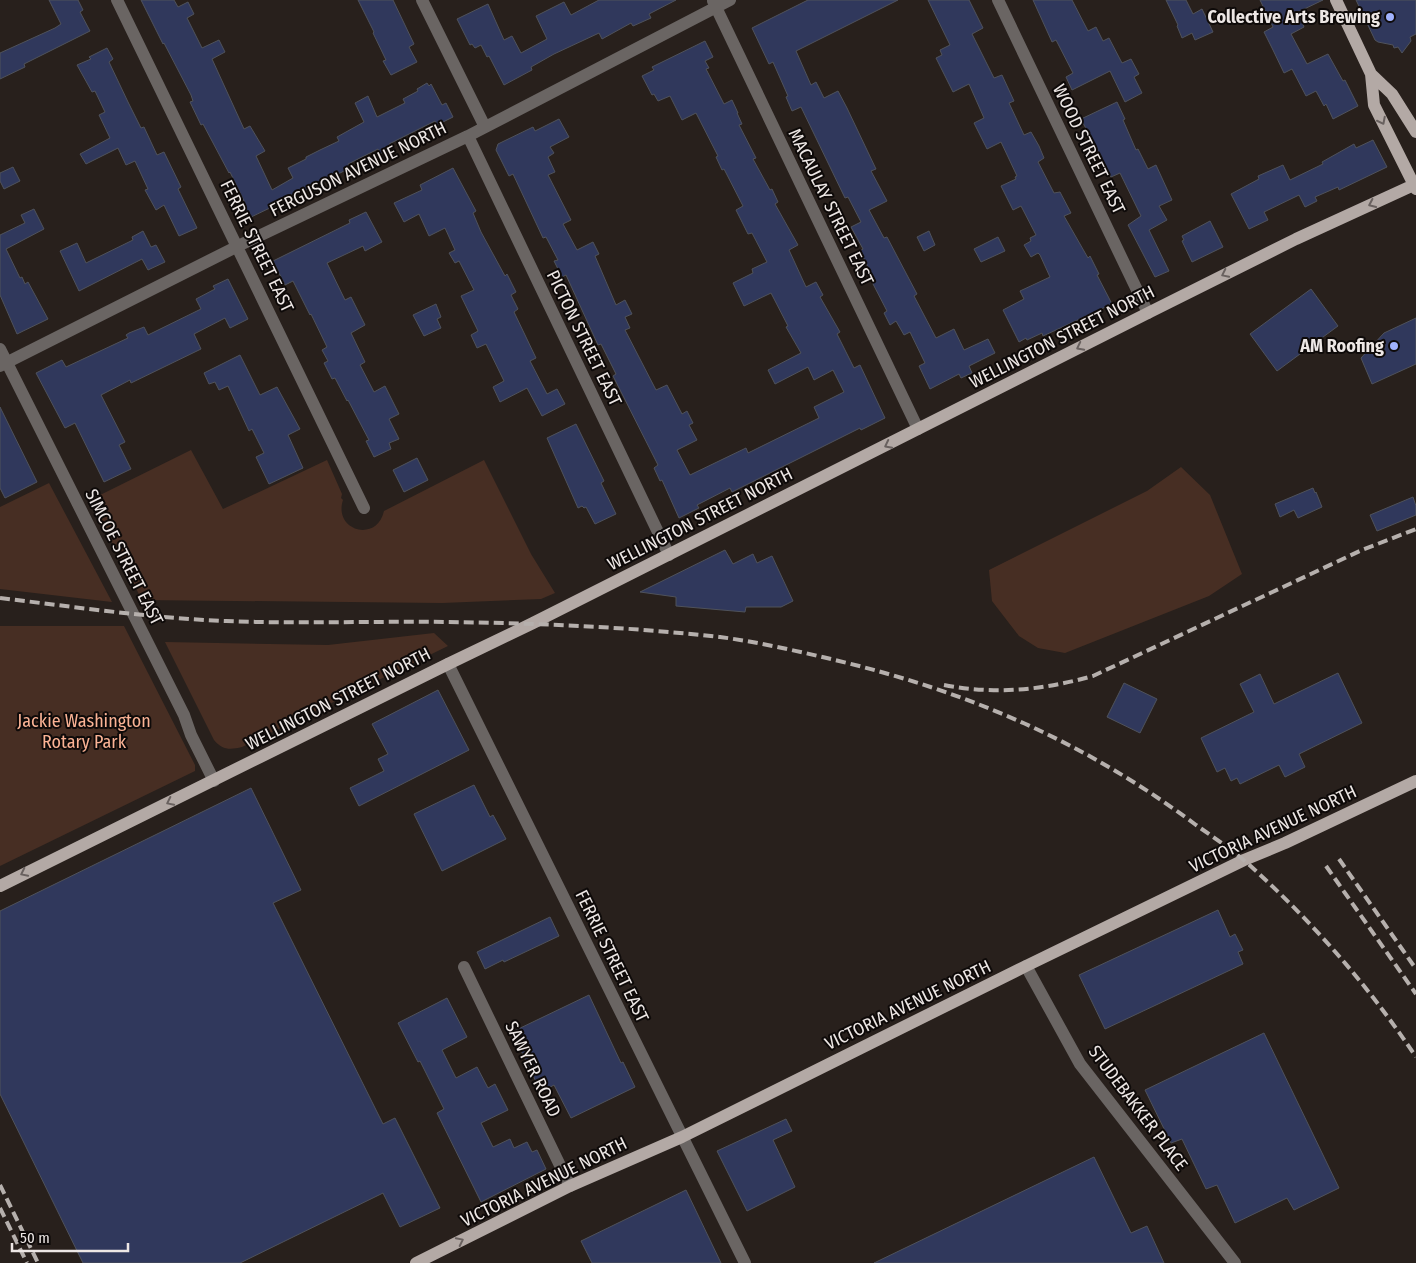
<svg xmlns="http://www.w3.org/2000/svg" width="1416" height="1263" font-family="'Fira Sans Condensed',sans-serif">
<rect width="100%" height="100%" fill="#28201c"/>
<path fill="#472e23" d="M191,450L223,509L327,460L342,494L341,498L343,500C333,531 377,543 384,511L484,460L531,554L555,593L541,599L442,603L142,600L90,500Z
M1181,467L1210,495L1242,574L1209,596L1065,653L1038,648L1019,636L992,601L989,570L1147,491Z
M49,483L112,602L0,589V507Z
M0,626H124L195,765V771L0,866Z
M434,633L448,646L242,747C230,750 222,750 214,740L165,642L328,645Z"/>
<path fill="#30385c" stroke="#4f525b" d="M49,0H78L83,10L80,12L90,31L24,64L25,67L0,79V53L55,28L61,24Z
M141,0H174L178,7L188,2L194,14L187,18L202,48L219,40L225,52L212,59L244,129L250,126L265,151L256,156L272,190L293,178L288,168L306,159V157L320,150L339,141L337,137L364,122L355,103L368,96L377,117L405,103L403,99L418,91L417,89L427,83L429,86L431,84L442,105L446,103L453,117L437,125L435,121L389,144L391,148L380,154L378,149L348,164L350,168L300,193L299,191L274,205V206L249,218L243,204L245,203L230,172L229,173L203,124L201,125L190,102L193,101L191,95L164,43L163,44Z
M358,0H393L414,44L409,47L417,62L391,75L383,61L386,60L373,33L374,32Z
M599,0H676L649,14L651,18L633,26L631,23L602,39L599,33L554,54L531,67L532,70L504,85L489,56L487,57L481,45L475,48L472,44L470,45L457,19L488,4L504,40L512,36L521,53L547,39L536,16L564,2L571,15Z
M808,0H898L796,51L811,85L816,82L824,98L838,91L847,108L876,169L871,171L887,201L869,210L884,238L887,237L917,294L914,296L936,338L954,329L964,350L988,339L995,353L969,366L972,373L961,378L959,374L930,389L919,366L925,363L910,332L904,335L896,321L890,325L884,313L887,311L872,282L875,281L860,251L863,249L851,227L861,222L848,197L845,198L801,107L792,111L786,97L788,96L773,62L769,64L752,28Z
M928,0H969L983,28L972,34L994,78L1002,75L1014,101L1009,103L1024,135L1031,132L1039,146L1044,158L1038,162L1054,193L1060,192L1071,213L1064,216L1088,258L1090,256L1099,274L1097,275L1112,304L1043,336L1042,333L1027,340L1026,338L1019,342L1003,310L1024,299L1020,291L1050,277L1040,255L1038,253L1031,257L1024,245L1031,241L1030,238L1036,235L1021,206L1013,210L1001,186L1016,179L1015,177L1017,176L1001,142L987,149L974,123L984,118L969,84L953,92L936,58L942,55L940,50L950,45Z
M1033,0H1072L1088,31L1096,27L1103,41L1109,38L1122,63L1131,59L1139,74L1134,77L1142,93L1125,102L1110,71L1072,90L1066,77L1073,73L1056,40L1052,42Z
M1166,0H1186L1193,14L1202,9L1213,32L1195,40L1192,33L1182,38L1177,26L1178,25Z
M1260,0H1323L1298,12L1304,27L1291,34L1307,64L1328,54L1343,81L1345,80L1358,106L1333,119L1326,104L1324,106L1316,91L1306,96L1292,69L1284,73L1273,50L1264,32L1273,27Z
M1356,0H1416V34L1410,37L1411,41L1402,53L1398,47L1394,48L1393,45L1378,42L1375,40Z
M705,41L713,57L705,61L709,68L706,69L724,104L732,100L738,113H737L742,124L739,125L756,158L753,159L770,190L772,189L778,202L775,204L798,245L789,250L806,287L816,282L823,295L820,297L840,332L837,334L854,368L860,365L885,418L861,430L860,428L732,492L730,488L697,505L699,508L679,518L662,480L660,481L654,468L658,465L613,376L616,374L601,344L598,345L566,275L562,277L554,261L558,260L546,237L543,238L513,174L509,176L496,150L498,144L533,127L535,131L559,119L569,137L550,147L554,153L548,157L555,172L548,175L571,220L563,224L577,250L593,242L599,254L595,256L616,305L625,300L632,314L625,317L630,328L625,330L656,390L667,385L682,414L687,411L693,423L689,425L697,440L677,450L690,475L746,448L748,453L819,418L814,407L844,392L833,370L814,380L808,367L775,384L768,370L801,353L786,327L788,326L771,293L744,306L733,283L753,273L752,269L767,262L752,233L748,234L736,210L743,206L724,169L722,170L716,157L718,156L696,113L682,120L670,96L658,101L654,94L652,95L642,76L654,70L652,67Z
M107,48L113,59L109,62L128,102L141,128L144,127L157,155L164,152L181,187L178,189L197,228L179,236L164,205L156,210L145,190L148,189L135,161L126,165L118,148L86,164L80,154L110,138L99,115L105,112L95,91L92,92L77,65L91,59L89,57Z
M1117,102L1125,119L1123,120L1136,150L1138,149L1148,169L1156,165L1172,200L1159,206L1167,220L1149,230L1169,271L1155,277L1128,225L1141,216L1120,173L1111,177L1081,119Z
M1373,140L1387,167L1339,190L1338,187L1315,197L1317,201L1305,207L1299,195L1264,212L1268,220L1249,229L1231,194L1259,179L1258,176L1283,165L1290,180L1323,164L1322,162L1354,144L1356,148Z
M13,167L20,181L4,189L0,181V173Z
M453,168L476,211L473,213L481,232L505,276L507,274L516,292L511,295L518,309L514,312L536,358L530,361L547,394L557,389L565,404L542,416L527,388L500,402L493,387L504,381L486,344L477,348L471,335L478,331L461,296L474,290L459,261L455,263L449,253L455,250L445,228L429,236L419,214L404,222L394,203L422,190L420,185Z
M34,209L44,229L6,249L20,278L22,277L25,284L28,282L48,319L17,334L0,295V235L25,223L21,215Z
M366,212L382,242L365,251L363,246L327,263L345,300L351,297L365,325L351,333L365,362L360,365L374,392L385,386L399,414L389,419L399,439L389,443L391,449L374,457L366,441L369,440L348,400L347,401L335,378L332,379L324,363L328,361L322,350L327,347L311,314L310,315L293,281L285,285L273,261L350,223L349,220Z
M1210,221L1223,247L1192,262L1182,241L1184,240L1182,236Z
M143,231L151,247L156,245L165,262L148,270L142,259L79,291L60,251L77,243L86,263L133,240L132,237Z
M929,231L935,245L924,251L917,237Z
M998,237L1005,251L981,262L974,249Z
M228,279L248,319L230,328L225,318L194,334L201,349L131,383L130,380L101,395L125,442L119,445L131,469L104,482L75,423L65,428L36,373L62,360L66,367L128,338L126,335L129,333L144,327L148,335L201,309L196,299L215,289L213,286Z
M1311,289L1338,326L1277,371L1250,334Z
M436,304L441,317L437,319L441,328L424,336L413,315Z
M1416,318V364L1372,384L1361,358L1384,333Z
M240,355L260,395L277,387L300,429L288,435L303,468L269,484L256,457L264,453L252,429L249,431L228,386L219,390L215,382L209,384L204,373Z
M0,407L37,482L5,498L0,488Z
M576,424L604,481L601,483L616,514L595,524L586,507L584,508L582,506L578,508L547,438Z
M417,458L428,480L404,492L393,470Z
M1313,488L1315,493L1316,492L1322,507L1298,518L1294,510L1280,517L1275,504Z
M1413,497L1416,506V515L1377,531L1370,515Z
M725,550L733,564L753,554L757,563L772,556L793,601L781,607H746L745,612L676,606V597L640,592Z
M1338,673L1362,723L1299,754L1305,767L1285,777L1279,765L1240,784L1237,778L1231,781L1225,768L1217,772L1201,738L1254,712L1240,684L1260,674L1274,704Z
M1124,683L1157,699L1140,733L1107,717Z
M438,690L469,750L359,806L350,788L384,771L378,759L388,754L372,724Z
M474,785L490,817L493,815L506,839L442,871L414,814Z
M251,788L301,890L273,903L383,1124L395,1118L440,1208L400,1227L383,1193L240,1263H83L0,1094V911Z
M1218,910L1230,937L1235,934L1243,950L1238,952L1243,964L1105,1029L1079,975Z
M550,917L559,936L504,962L503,960L485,969L477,952Z
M589,995L621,1063L623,1062L635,1087L571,1118L554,1085L541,1092L512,1032Z
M447,998L467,1037L442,1050L456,1078L477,1067L488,1088L495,1084L508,1110L481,1123L493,1147L510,1139L514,1148L527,1142L532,1152L537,1150L546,1169L481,1202L437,1113L444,1109L420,1061L418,1062L398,1023Z
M1264,1033L1339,1188L1294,1210L1287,1198L1235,1223L1217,1185L1206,1189L1182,1139L1171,1143L1145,1090Z
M786,1119L792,1131L773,1140L795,1187L747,1211L717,1151Z
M1094,1157L1131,1233L1147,1226L1164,1263H874Z
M686,1190L721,1263H592L581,1241Z"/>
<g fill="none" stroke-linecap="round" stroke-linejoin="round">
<path stroke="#6a6563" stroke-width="12" d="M117,0L364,508
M422,0L485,127
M998,0L1148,313
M713,1L918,429
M468,136L669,555
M0,349L184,715L191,735L214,781
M0,366L238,246L468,136L730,0
M448,664L745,1263
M1026,966L1080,1064L1235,1263
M464,967L570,1186"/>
<path stroke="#b3a9a5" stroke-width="12" d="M1336,0L1371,74L1374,105L1416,189
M1371,74L1392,94L1416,132
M0,886L448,664L533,623L1148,313L1296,239L1416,184
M416,1263L570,1186L682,1137L1026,966L1244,860L1285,843L1416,781"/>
<path stroke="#b6b0ad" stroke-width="4" stroke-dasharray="10 5" stroke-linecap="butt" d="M0,598C75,607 151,618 226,621C299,624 373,621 446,622C537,623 629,627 720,637C758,642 797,651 835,660C969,692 1085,742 1196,825C1213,837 1231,849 1246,862C1311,920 1368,985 1416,1057
M944,685C996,695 1043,690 1093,676L1362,550L1416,529
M1339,859L1416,969
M1326,866L1416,994
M0,1185L38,1263
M0,1208L27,1263"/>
</g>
<defs><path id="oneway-chevron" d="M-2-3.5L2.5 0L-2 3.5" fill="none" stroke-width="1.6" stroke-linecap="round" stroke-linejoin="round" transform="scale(1.25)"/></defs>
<g stroke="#69615f">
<use href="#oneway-chevron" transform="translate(1382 121) rotate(63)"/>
<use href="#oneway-chevron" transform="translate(1372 204) rotate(155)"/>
<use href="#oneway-chevron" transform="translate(1225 274) rotate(154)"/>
<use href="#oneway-chevron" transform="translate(1080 347) rotate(153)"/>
<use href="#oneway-chevron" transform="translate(888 445) rotate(153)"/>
<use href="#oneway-chevron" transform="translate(170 802) rotate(154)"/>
<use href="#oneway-chevron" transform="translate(24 873) rotate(154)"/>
<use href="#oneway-chevron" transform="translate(460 1241) rotate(-26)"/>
</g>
<g fill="#a1b2fd" stroke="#0e0a09" stroke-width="2">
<circle cx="1390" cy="17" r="5"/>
<circle cx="1394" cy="346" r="5"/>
</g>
<g text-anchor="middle" stroke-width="4" stroke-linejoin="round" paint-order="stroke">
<g font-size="18" font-weight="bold" fill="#ede7e5" stroke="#0e0a09" text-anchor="end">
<text x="1380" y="23">Collective Arts Brewing</text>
<text x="1384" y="352">AM Roofing</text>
</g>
<g font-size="18" fill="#ede7e5" stroke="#0e0a09">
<text transform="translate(1089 149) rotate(64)" y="6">WOOD STREET EAST</text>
<text transform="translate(358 169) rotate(-26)" y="6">FERGUSON AVENUE NORTH</text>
<text transform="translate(831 207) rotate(64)" y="6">MACAULAY STREET EAST</text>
<text transform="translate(257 246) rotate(64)" y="6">FERRIE STREET EAST</text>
<text transform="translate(1062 337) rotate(-27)" y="6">WELLINGTON STREET NORTH</text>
<text transform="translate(584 338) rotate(64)" y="6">PICTON STREET EAST</text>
<text transform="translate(700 519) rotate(-27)" y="6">WELLINGTON STREET NORTH</text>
<text transform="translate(124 557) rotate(63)" y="6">SIMCOE STREET EAST</text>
<text transform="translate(338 699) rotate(-27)" y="6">WELLINGTON STREET NORTH</text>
<text transform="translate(1273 829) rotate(-25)" y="6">VICTORIA AVENUE NORTH</text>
<text transform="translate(612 956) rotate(64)" y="6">FERRIE STREET EAST</text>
<text transform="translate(908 1005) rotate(-26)" y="6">VICTORIA AVENUE NORTH</text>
<text transform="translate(533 1069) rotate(64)" y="6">SAWYER ROAD</text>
<text transform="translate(1138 1108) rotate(53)" y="6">STUDEBAKKER PLACE</text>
<text transform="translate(544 1182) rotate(-26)" y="6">VICTORIA AVENUE NORTH</text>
</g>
<g font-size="18" fill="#fbb395" stroke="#0e0a09">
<text x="84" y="727">Jackie Washington<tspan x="84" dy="21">Rotary Park</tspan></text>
</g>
</g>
<path d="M12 1243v8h116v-8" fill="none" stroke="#ede7e5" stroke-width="2.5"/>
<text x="20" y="1243" font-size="15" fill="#ede7e5" stroke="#0e0a09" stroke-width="4" paint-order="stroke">50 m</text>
</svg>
